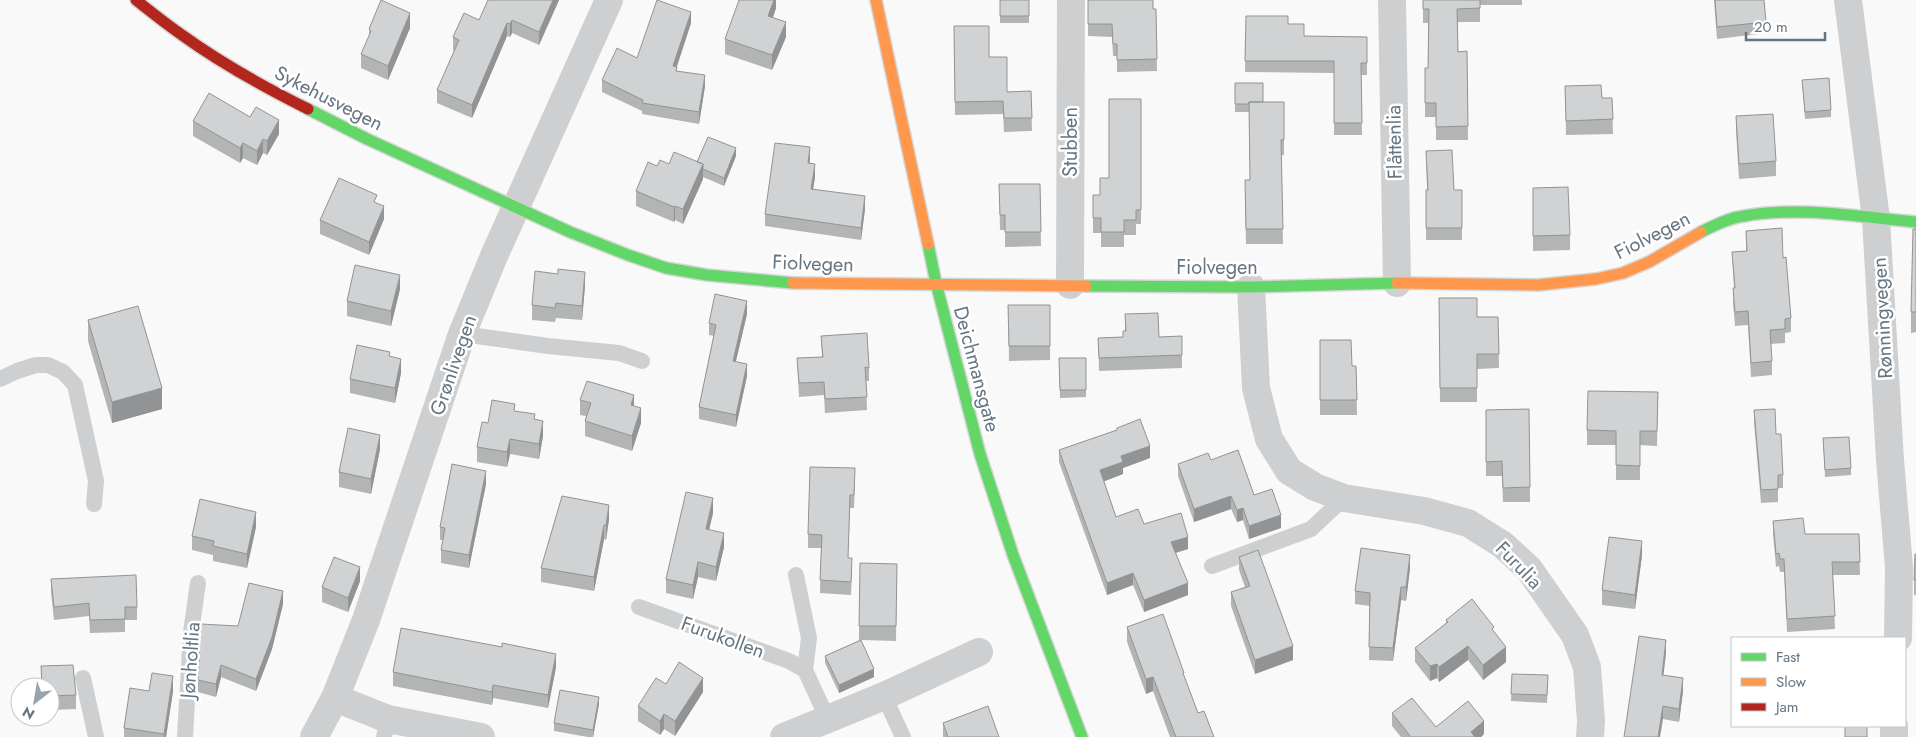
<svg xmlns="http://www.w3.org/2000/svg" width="1916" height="737" font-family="Jost,sans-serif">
<rect width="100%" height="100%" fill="#f9f9f9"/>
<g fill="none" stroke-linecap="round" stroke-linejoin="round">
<g stroke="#d5d6d7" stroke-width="14">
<path id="fast" d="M308,109L367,139L570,232L628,255L666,268L707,275L793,283
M1701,232C1715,225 1729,218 1744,216C1800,206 1860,217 1916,222
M928,244L936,283L980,454L1013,555L1082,737
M1086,286L1251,287L1397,283"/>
</g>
<g stroke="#d5d6d7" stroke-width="14">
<path id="slow" d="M876,0L928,244
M793,283L1086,286
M1397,283L1538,285L1596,279L1623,273L1649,262L1701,232"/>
</g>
<g stroke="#d5d6d7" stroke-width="14">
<path id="jam" d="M136,0C151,12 166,24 182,35C222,64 264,87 308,109"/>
</g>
<path stroke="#cecfd0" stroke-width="16" d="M462,334L548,346L619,353L642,361
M0,379L17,371L36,365H48L63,372L75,385L96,481L94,504
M1212,566L1311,529L1344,498
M796,575L809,638L805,670L828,720
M639,607L789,661L805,670
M83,678L96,737
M884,696L903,737
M185,737L191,632L198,583
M384,737L388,719"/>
<path stroke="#cecfd0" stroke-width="28" d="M1392,0L1397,283
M1848,0L1876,219L1890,460L1899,567L1898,638
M1070,285L1071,0
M1251,287L1256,388L1269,439L1289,471L1315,487L1344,498L1424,511L1468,523L1503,545L1529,569L1575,635L1587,667L1591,721L1590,737
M335,698L388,719L481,737
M314,737L335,698L366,620L462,334L494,256L609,0
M784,737L884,696L979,652
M1894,737V726"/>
<use href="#fast" stroke="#63d668" stroke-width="11"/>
<use href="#slow" stroke="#ff974d" stroke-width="11"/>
<use href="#jam" stroke="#b3261e" stroke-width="11"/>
</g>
<path fill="#b3b5b5" d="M559,0L539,45L512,33L510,37L507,36L472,118L437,103V90L454,51L453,50V37L479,20Z
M776,0V8L773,18L786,37L772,70L725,54V39Z
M1000,0H1029V23H1000Z
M1088,0L1156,9L1157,71L1117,72V56H1113L1112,37L1088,36Z
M1423,0H1522V5H1480V22H1458V52L1467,51L1468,140H1436V117H1425V68H1428V23H1423Z
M1714,0L1766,22V33L1717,39Z
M1246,16L1288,24L1304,36L1367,37V75H1361L1362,135H1334V73L1245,72Z
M691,23L677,67V71L705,86L699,124L642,114V111L602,92V80Z
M954,26L989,57L1007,92L1031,91L1032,131L1004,132L1003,114L955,115Z
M410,28L388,80L361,68V54L369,37V29Z
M1802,80L1831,110V117L1805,119Z
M1235,83L1263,102H1284V155H1281L1283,244H1246L1245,195L1250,180L1249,112H1235Z
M1565,86L1602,98H1612L1613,134L1566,135Z
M1141,99V224H1136V235H1124V247H1101V233H1093V195H1100L1109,178Z
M1736,116L1776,161V176L1739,179L1736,130Z
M193,121L279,134L267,155L263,153L257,165L243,158L240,163L193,136Z
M1426,151L1454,190H1462V240H1426V190H1427Z
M736,156L724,186L703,177V179L683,224L675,220L674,222L636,206V191L657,166L669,164L697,162Z
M810,160L809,163L815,177L813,189L865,209L861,240L765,226V214Z
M999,184H1040L1041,246L1005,247V230H1000Z
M1533,188L1570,235V250L1533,251Z
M377,203L384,219L369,255L320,234V220Z
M1916,229V332L1911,333V312Z
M1746,231L1783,258L1791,318V332L1785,333V343L1771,344L1772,361V375L1751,377L1748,325L1735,326L1733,302L1734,288L1732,252L1746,251Z
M585,286L582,320L556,318L555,322L532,320V305Z
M400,289L391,326L347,316V301Z
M1439,298L1477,317H1498L1499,368L1477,369V402H1440Z
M1008,305H1050V360L1009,361Z
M747,314L736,361L747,376L736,427L699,419V407L714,336L709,335V323Z
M1125,314L1159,337L1182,336V368L1099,371L1098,338L1123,337L1125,331Z
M88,320L162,409L112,423L88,341Z
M821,336L869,368V381H866L867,410L825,413L824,395L799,397L797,358L822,357Z
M1320,340L1352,366H1356L1357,415H1320Z
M390,356L401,373L395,403L350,393V379Z
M1059,358H1086V397L1060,398Z
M1658,392L1657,446L1640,445V480H1616V445H1587V430Z
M580,400L634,406L641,423L632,451L585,436V421L586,416L580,415Z
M1529,409L1530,502H1503L1502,476H1486V410Z
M1754,410L1776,434L1783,475V488H1778V502L1761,503L1754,423Z
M515,411L535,420L543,436L539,459L510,454L507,467L477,462V447L488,423Z
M1117,428L1150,458L1123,468V474L1104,481L1116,517L1144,524L1188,549L1176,553L1188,595L1144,612L1133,585L1107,595L1059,462V450L1117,430Z
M1823,438L1851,468V475L1825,477Z
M380,449L371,494L339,487V472Z
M1211,460L1254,495L1281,528L1249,539L1243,520L1237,522L1231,509L1194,522L1178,476V464Z
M855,482L854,508H850L848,558L852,571L851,595L820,593L821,548H808V534Z
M486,484L469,568L441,563V550L443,540H440V527Z
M713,513L709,529L724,547L716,581L698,577L693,599L666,593V579Z
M609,519L606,540L604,539L594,591L541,582V568Z
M1773,521L1805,534H1859L1860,575H1833L1835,629L1787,632L1784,572H1780L1779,566L1776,567L1773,534Z
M256,527L247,568L213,561V555L192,550V536Z
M1916,554V595H1914V580Z
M1642,555L1635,609L1602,605V590Z
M1239,557L1293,660L1255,674L1231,606V592L1245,587L1239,570Z
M897,564L896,641L861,640L874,677L839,693L825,663V656L860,640H859V626Z
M1410,568L1406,601L1401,600L1393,661L1369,660L1370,606L1355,604V591Z
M51,579L137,607V620H125V632L90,633L89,616L54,620L51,592Z
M360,581L348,612L322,602V587Z
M283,604L272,649L256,691L221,677L216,697L198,692V680Z
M1446,620L1494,632L1506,662L1483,680L1468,660L1439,682L1437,678L1430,681L1415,662V648L1446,623Z
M1127,627L1184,678L1198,713L1214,737H1170L1153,691L1146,694L1127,642Z
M1666,653L1663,675L1683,691L1679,722L1663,719L1624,737Z
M41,666L76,695V709L50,710V687H41Z
M556,667L548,708L493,698L492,705L393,686V672Z
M1512,674L1548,682L1547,703L1511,701Z
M666,684L703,692L675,736L664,729L660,735L638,721V706Z
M149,691H173L166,737H124V728Z
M599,704L593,737H588L554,731V723Z
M1392,713L1436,727L1484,734L1481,737H1401L1392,726Z
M943,723L999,737H943Z"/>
<path fill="#929394" d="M553,0H559L539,45V32Z
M774,0H776V8L768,31V16Z
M691,12V23L673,77V66Z
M410,13V28L388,80V66Z
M512,20V33L510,37V24Z
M786,22V37L772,70V55Z
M507,23V36L472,118V105Z
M705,75V86L699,124V112Z
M279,120V134L267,155V141Z
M263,139V153L257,165V151Z
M243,143V158L240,163V148Z
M810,147V160L808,176V163Z
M736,148V156L724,186V178Z
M703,164V179L683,224V209Z
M815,164V177L811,202V189Z
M865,196V209L861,240V228Z
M384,206V219L369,255V242Z
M675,206V220L674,222V207Z
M585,272V286L582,320V306Z
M400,275V289L391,326V311Z
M747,301V314L733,373V361Z
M401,359V373L395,403V388Z
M747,364V376L736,427V415Z
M162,388V409L112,423V402Z
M634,395V410L631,405Z
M641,408V423L632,451V436Z
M543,421V436L539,459V444Z
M380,435V449L371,494V479Z
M510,439V454L507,467V452Z
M1150,446V458L1123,468V474L1100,483V470L1121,456Z
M486,471V484L469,568V555Z
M1231,496V509L1194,522V509Z
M713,498V513L706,543V529Z
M609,505V519L606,540V525Z
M1243,508V520L1237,522V510Z
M256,512V527L247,568V554Z
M1281,515V528L1249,539V526Z
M604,525V539L594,591V577Z
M724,533V547L716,581V567Z
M1188,537V549L1171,554V542Z
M1642,541V555L1635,609V595Z
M1410,555V568L1406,601V587Z
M698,562V577L693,599V585Z
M360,567V581L348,612V598Z
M1133,573V585L1107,595V583Z
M1188,583V595L1144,612V600Z
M1401,587V600L1393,661V648Z
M283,591V604L272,649L256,691V679Z
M1666,640V653L1662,688V675Z
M1293,646V660L1255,674V660Z
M1468,646V660L1439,682V667Z
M1506,647V662L1483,680V665Z
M556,654V667L548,708V695Z
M1437,664V678L1430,681V666Z
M221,665V677L216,697V684Z
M874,669V677L839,693V685Z
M173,676V691L166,737H164Z
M1153,677V691L1146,694V679Z
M703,678V692L675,736V721Z
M1683,678V691L1679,722V709Z
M493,685V698L492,705V692Z
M599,697V704L593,737V730Z
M1663,706V719L1660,737H1658Z
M664,714V729L660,735V721Z
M1484,721V734L1481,737H1471V732Z"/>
<path fill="#d0d2d3" stroke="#929394" d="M381,0L410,13L388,66L361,54L371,31L369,29Z
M488,0H553L539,32L512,20L510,24L507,23L472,105L437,90L459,40L453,37L464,13L479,20Z
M657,0L691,12L673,66L677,67L676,71L705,75L699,112L642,103L643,100L602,80L617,48L637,58Z
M739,0H774L768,16L786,22L772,55L725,39Z
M1000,0H1029V16H1000Z
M1088,0H1153V9H1156L1157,59L1117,60V44H1113L1112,24H1088Z
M1423,0H1480V8L1457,9L1458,52L1467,51L1468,126L1436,127V103H1425V68H1428L1429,9H1423Z
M1715,0H1764L1766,22L1717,27Z
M1246,16H1288V24H1304V36L1367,37V63H1361L1362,123H1334V61H1245Z
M954,26H989V57H1007V92L1031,91L1032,118H1004L1003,101L955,102Z
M1829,78L1831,110L1805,112L1802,80Z
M1235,83H1263V102H1249V104H1235Z
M1601,85L1602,98H1612L1613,119L1566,121L1565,86Z
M209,93L250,117L256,107L279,120L267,141L263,139L257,151L243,143L240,148L193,121Z
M1109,99H1141V210H1136V220H1124V232H1101V218H1093V195H1100V178H1109Z
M1249,102H1284V140H1281L1283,229H1246L1245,180H1250Z
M1773,114L1776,161L1739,164L1736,116Z
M708,137L736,148L724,178L703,169V164L697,162Z
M775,143L810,147L808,163L815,164L811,189L865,196L861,228L765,214Z
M1452,150L1454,190H1462V228H1426V190H1428L1426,151Z
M674,152L703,164L683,209L675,206L674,207L636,191L648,162L657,166L660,160L669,164Z
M339,178L377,195L374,202L384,206L369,242L320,220Z
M999,184H1040L1041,232H1005V215H1000Z
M1568,187L1570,235L1533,236V188Z
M1782,228L1783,258L1786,257L1791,318L1785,319V329L1770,330L1772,361L1751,363L1748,311L1735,312L1733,288H1735L1732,252L1747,251L1746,231Z
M1913,229H1916V312H1911Z
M355,265L400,275L391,311L347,301Z
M558,269L585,272L582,306L556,303L555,308L532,305L535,271L558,274Z
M715,294L747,301L733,361L747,364L736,415L699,407L716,325L709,323Z
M1439,298H1477V317H1498L1499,354H1477V388H1440Z
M1008,305H1050V346H1009Z
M138,306L162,388L112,402L88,320Z
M1158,313L1159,337L1182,336V355L1099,358L1098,338L1123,337V331H1126L1125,314Z
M867,333L869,368L865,367L867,397L825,399L824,382L799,383L797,358L823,357L821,336Z
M1320,340H1351L1352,366H1356L1357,400H1320Z
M357,345L390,352L389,356L401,359L395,388L350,379Z
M1059,358H1086V390H1060Z
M587,381L634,395L631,405L641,408L632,436L585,421L591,403L580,400Z
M1588,391L1658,392L1657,431H1640V466L1616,465V431L1587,430Z
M492,400L515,404L514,411L535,414L534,419L543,421L539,444L510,439L507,452L477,447L482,422L488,423Z
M1529,409L1530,487L1503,488L1502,461L1486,462V410Z
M1775,409L1776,434H1781L1783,475H1778V489L1761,490L1754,410Z
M1140,419L1150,446L1121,456L1123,462L1100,470L1116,517L1138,509L1144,524L1181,513L1188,537L1171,542L1188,583L1144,600L1133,573L1107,583L1059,450L1117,430V428Z
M348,428L380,435L371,479L339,472Z
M1849,437L1851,468L1825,470L1823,438Z
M1238,450L1254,495L1272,489L1281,515L1249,526L1243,508L1237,510L1231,496L1194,509L1178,464L1208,453L1211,460Z
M452,464L486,471L469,555L441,550L445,528L440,527Z
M810,467L855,468L854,495H850L848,558H852L851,582L820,580L822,535L808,534Z
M686,492L713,498L706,529L724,533L716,567L698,562L693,585L666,579Z
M562,496L609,505L606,525H604L594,577L541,568Z
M200,499L256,512L247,554L213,546L214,541L192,536Z
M1803,518L1805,534H1859L1860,562H1832L1835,616L1787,619L1784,559H1780L1779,553L1776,554L1773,521Z
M1609,537L1642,541L1635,595L1602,590Z
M1361,548L1410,555L1406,587H1401L1393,648L1369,647L1370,593L1355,591Z
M1258,550L1293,646L1255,660L1231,592L1250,586L1239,557Z
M1915,554H1916V580H1914Z
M334,557L360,567L348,598L322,587Z
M860,563L897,564L896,626H859Z
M136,575L137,607H125V619L90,620L89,603L54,607L51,579Z
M249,583L283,591L272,637L256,679L221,665L216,684L198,680L201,624L238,626Z
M1472,599L1494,627L1492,629L1506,647L1483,665L1468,646L1439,667L1437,664L1430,666L1415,648L1448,622L1446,620Z
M1163,614L1184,673H1183L1198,713L1204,711L1214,737H1176L1153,677L1146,679L1127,627Z
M401,628L502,647V643L556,654L548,695L493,685L492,692L393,672Z
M1639,636L1666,640L1662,675L1683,678L1679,709L1663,706L1658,737H1624Z
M861,640L874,669L839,685L825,656Z
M679,662L703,678L675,721L664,714L660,721L638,706L656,678L666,684Z
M73,665L76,695L50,696V687H42L41,666Z
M152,673L173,676L164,734L124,728L130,688L149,691Z
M1512,674L1548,675L1547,695L1511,694Z
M560,690L599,697L593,730L554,723Z
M1412,698L1436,727L1468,701L1484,721L1471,732L1475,737H1411L1392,713Z
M988,706L999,737H948L943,723Z
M1845,726H1867V737H1845Z"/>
<g text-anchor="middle" stroke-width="5" stroke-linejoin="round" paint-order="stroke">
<g font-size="20" fill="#657683" stroke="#fff">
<text transform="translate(329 98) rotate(27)" y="7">Sykehusvegen</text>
<text transform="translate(1070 142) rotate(-90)" y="7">Stubben</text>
<text transform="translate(1394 142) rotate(-91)" y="7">Flåttenlia</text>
<text transform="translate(1652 235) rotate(-27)" y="7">Fiolvegen</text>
<text transform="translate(813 263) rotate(2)" y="7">Fiolvegen</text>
<text x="1217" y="274">Fiolvegen</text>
<text transform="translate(1882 318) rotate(-93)" y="7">Rønningvegen</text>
<text transform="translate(453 365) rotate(-71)" y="7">Grønlivegen</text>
<text transform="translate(977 369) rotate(75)" y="7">Deichmansgate</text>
<text transform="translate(1519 565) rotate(46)" y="7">Furulia</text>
<text transform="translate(723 637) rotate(20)" y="7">Furukollen</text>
<text transform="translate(190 660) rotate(-86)" y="7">Jønholtlia</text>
</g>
</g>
<rect x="1731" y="637" width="175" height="90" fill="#ffffff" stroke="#c1c8cd"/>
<rect x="1741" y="653" width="25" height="8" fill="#63d668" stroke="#c1c8cd"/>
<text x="1776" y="662" font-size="15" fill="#657683">Fast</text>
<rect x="1741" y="678" width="25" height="8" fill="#ff974d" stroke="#c1c8cd"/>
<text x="1776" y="687" font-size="15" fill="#657683">Slow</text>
<rect x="1741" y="703" width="25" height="8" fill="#b3261e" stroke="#c1c8cd"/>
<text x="1776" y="712" font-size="15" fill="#657683">Jam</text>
<g transform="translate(35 702) rotate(211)"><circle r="24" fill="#ffffff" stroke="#c1c8cd"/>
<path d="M0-4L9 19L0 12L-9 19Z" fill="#99a4ac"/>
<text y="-8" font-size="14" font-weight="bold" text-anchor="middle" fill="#657683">N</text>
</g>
<path d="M1746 32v8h79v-8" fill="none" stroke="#657683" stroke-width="2.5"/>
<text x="1754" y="32" font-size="15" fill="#657683" stroke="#ffffff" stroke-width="4" paint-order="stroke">20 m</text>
</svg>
